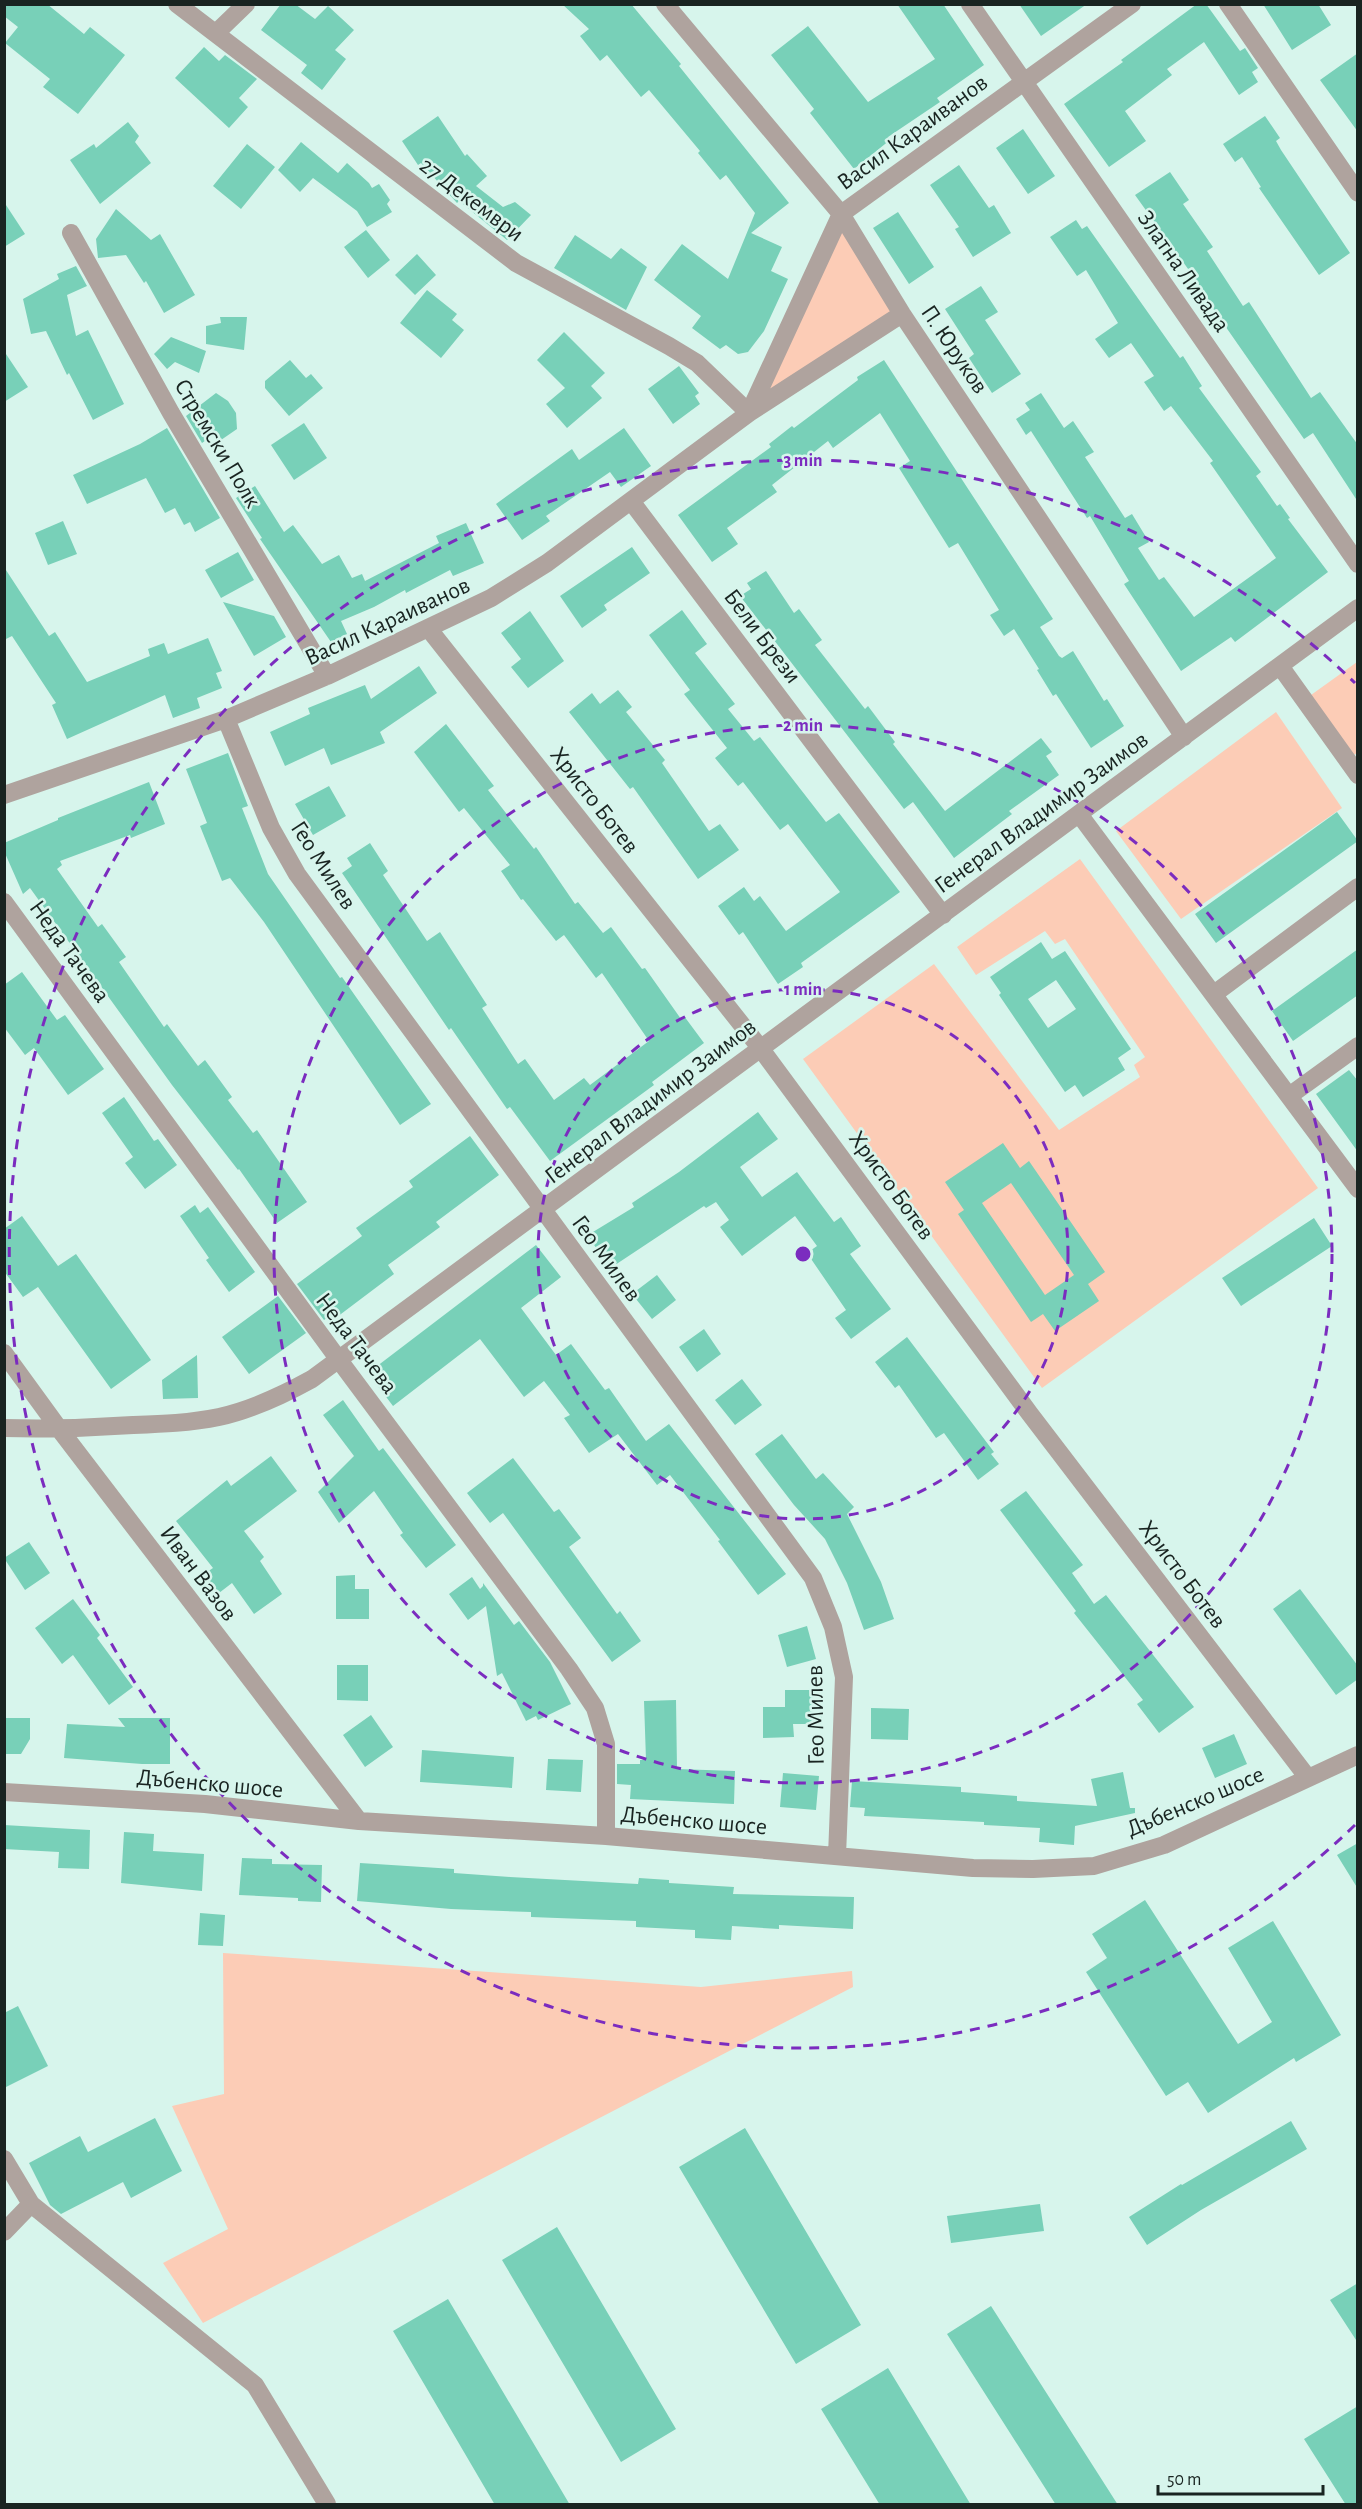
<svg xmlns="http://www.w3.org/2000/svg" width="1362" height="2509" font-family="'Alegreya Sans',sans-serif">
<rect width="100%" height="100%" fill="#d7f5ec"/>
<path fill="#fcccb6" d="M841,214L902,314L749,413Z
M1357,662V753L1354,755L1311,695Z
M1276,712L1342,808L1181,919L1116,831Z
M1080,859L1318,1188L1042,1388L803,1059L934,964L1059,1130L1140,1077L1134,1065L1145,1057L1065,939L1055,944L1045,931L976,975L957,947Z
M223,1953L701,1987L852,1971L853,1987L203,2323L163,2263L228,2229L172,2106L224,2094Z"/>
<path fill="#78d0b8" fill-rule="evenodd" d="M4,4H47L84,34L90,27L125,55L78,114L43,87L50,79L5,43L18,27L4,16Z
M281,4H295L315,19L328,6L354,30L335,50L346,59L322,90L301,73L307,65L261,30Z
M562,4H631L681,64L679,66L789,203L751,233L782,247L771,271L788,279L764,331L748,352L738,354L726,345L720,349L692,328L701,316L654,280L682,244L728,279L755,213L726,175L720,180L698,153L700,151L649,90L641,97L607,55L600,61L580,36L589,29Z
M897,4H943L984,65L937,98L940,102L888,137L890,140L854,169L810,113L814,109L771,55L808,26L868,102L935,59Z
M1019,4H1087L1041,36Z
M1197,4H1206L1240,51L1245,48L1258,68L1252,72L1258,82L1239,95L1204,42L1167,69L1172,75L1125,111L1146,141L1109,167L1064,104L1123,62L1121,60Z
M1263,4H1318L1331,25L1292,50Z
M204,47L219,61L225,55L257,79L239,98L248,107L229,128L175,78Z
M1358,53V132L1320,80Z
M438,116L465,156L467,154L487,176L476,186L503,207L515,202L531,215L507,240L459,201L457,203L421,163L418,165L402,141Z
M1265,116L1280,138L1276,141L1281,150L1350,253L1319,275L1259,188L1261,187L1242,157L1235,162L1223,144Z
M128,122L139,136L135,142L151,163L100,204L70,160L94,144L96,148Z
M1023,129L1055,176L1028,194L996,148Z
M301,142L338,173L347,163L369,183L372,188L379,184L390,200L387,204L392,212L367,227L357,211L313,178L300,192L278,170Z
M247,144L275,167L241,209L213,186Z
M959,165L989,208L994,205L1011,233L973,257L955,229L959,227L930,185Z
M1170,172L1189,200L1183,204L1213,247L1207,251L1243,306L1249,302L1311,398L1320,392L1358,445V502L1313,433L1304,439L1214,310L1196,280L1135,195Z
M4,202L25,234L4,247Z
M116,209L151,240L160,234L195,295L164,313L146,281L144,283L126,255L98,258L96,239Z
M898,212L934,267L909,284L873,228Z
M1076,220L1082,229L1087,226L1180,358L1183,356L1202,386L1199,388L1261,472L1256,476L1277,506L1280,504L1290,518L1288,519L1328,572L1235,642L1231,637L1181,671L1124,584L1129,581L1090,516L1087,518L1031,431L1026,435L1016,419L1030,410L1025,403L1041,393L1064,428L1073,421L1094,452L1085,457L1125,518L1132,514L1149,542L1138,548L1159,580L1164,577L1194,617L1276,558L1210,463L1213,461L1171,406L1164,411L1144,382L1154,376L1131,343L1109,358L1095,339L1118,323L1086,270L1077,276L1050,237Z
M366,230L390,260L368,278L344,247Z
M575,235L611,259L621,248L647,267L626,310L554,268Z
M417,254L436,275L415,295L395,275Z
M76,266L87,286L67,295L76,336L88,330L124,404L93,420L69,373L67,375L46,331L31,334L23,299L59,279L57,274Z
M981,286L998,312L985,320L1021,374L992,393L969,358L974,354L945,309Z
M427,290L457,314L452,320L464,330L441,358L400,323Z
M220,317H247L244,350L206,344V326L221,323Z
M564,332L605,373L591,386L602,398L567,428L546,404L565,388L537,360Z
M171,337L206,351L199,373L175,362L167,369L154,354Z
M4,351L28,387L4,402Z
M290,360L306,378L311,374L323,388L289,416L265,388V381Z
M884,360L1053,619L1040,627L1059,656L1062,658L1073,651L1104,701L1107,699L1124,726L1091,748L1056,694L1053,696L1037,670L1039,669L1014,629L1004,636L990,615L999,610L958,543L949,548L899,468L910,461L880,413L833,448L828,441L772,485L777,492L727,528L738,544L712,562L678,515L771,447L769,444L792,426L794,428L858,380L857,377Z
M679,366L699,393L695,396L700,404L673,424L648,389Z
M216,393L228,401L236,413L237,429L221,440L215,434L202,443L186,416Z
M304,423L327,458L294,480L271,445Z
M167,428L220,518L195,532L190,522L184,525L175,508L165,513L146,478L87,504L73,475L140,444Z
M624,428L651,466L621,487L610,472L546,516L550,521L522,540L496,504L572,449L579,460Z
M255,486L284,532L293,525L322,564L339,555L352,578L362,574L365,581L439,543L436,536L466,523L484,563L453,576L450,570L406,593L405,590L374,607L341,621L347,634L331,642L260,539L262,538L236,498Z
M63,521L77,554L48,565L35,533Z
M632,547L650,573L604,605L607,610L582,628L560,596Z
M238,552L254,580L221,598L205,570Z
M4,567L49,636L55,632L87,682L150,656L148,649L164,643L168,654L208,638L222,671L216,673L222,688L197,698L200,708L173,718L165,695L67,739L52,705L56,703L12,636L4,640Z
M766,571L794,613L799,609L822,640L815,645L865,709L868,706L895,742L893,744L945,811L1041,738L1052,752L1046,756L1059,775L1009,811L1012,814L954,858L913,802L904,809L740,596L751,589L747,583Z
M223,602L274,616L286,637L254,656Z
M682,610L707,644L695,653L735,704L728,709L754,741L760,737L826,822L839,813L900,892L801,963L803,967L778,984L743,932L739,935L718,906L744,887L754,901L760,896L786,931L840,892L788,824L780,830L743,782L738,786L715,758L727,748L684,694L690,690L649,635Z
M530,611L564,661L528,688L511,667L521,659L501,633Z
M419,666L437,693L380,732L385,743L331,765L324,748L285,766L270,732L310,714L308,708L365,685L371,699Z
M618,690L632,707L626,712L665,760L662,763L709,831L720,824L739,850L698,879L633,787L630,789L569,712L592,693L600,704Z
M446,724L494,786L488,790L534,849L536,847L575,904L578,902L603,933L611,927L642,969L645,968L681,1019L684,1016L704,1043L652,1082L654,1085L550,1161L510,1107L507,1109L451,1028L449,1030L342,873L352,866L347,858L370,843L388,871L383,875L427,941L440,932L487,1005L482,1008L518,1064L525,1059L554,1100L584,1078L590,1085L649,1041L602,973L596,978L564,935L556,941L523,899L521,900L501,871L510,865L464,808L459,812L414,752Z
M228,753L248,806L242,808L268,874L340,978L342,977L431,1104L400,1125L264,922L230,878L222,881L200,826L207,823L186,769Z
M149,782L165,824L131,838L130,835L60,861L62,865L57,869L98,927L102,924L126,957L119,962L164,1027L167,1024L198,1066L205,1060L232,1097L228,1100L253,1133L257,1130L307,1202L277,1223L239,1169L238,1170L172,1085L30,888L23,894L4,851V843L58,820V818Z
M329,786L346,816L313,835L295,804Z
M1337,812L1358,841L1216,943L1195,914Z
M1041,942L1052,959L1065,951L1131,1049L1118,1058L1125,1070L1083,1097L1075,1085L1065,1092L999,995L1001,993L990,977ZM1056,980L1076,1009L1048,1028L1028,999Z
M1358,949V995L1293,1041L1272,1011Z
M22,972L57,1020L65,1015L104,1069L68,1095L34,1048L25,1055L4,1027V985Z
M1349,1070L1358,1081V1152L1316,1094Z
M124,1097L154,1141L158,1139L177,1165L145,1189L125,1163L133,1157L102,1113Z
M758,1112L778,1139L740,1167L762,1197L797,1172L834,1222L841,1217L861,1246L850,1254L891,1309L851,1339L835,1318L846,1310L807,1253L817,1246L795,1216L742,1256L720,1227L729,1220L716,1202L706,1208L704,1206L609,1269L588,1235L634,1207L632,1203L679,1172Z
M470,1136L499,1175L436,1222L440,1227L388,1265L394,1274L337,1317L334,1313L324,1320L297,1284L362,1236L356,1228L413,1187L409,1181Z
M1003,1143L1020,1168L1029,1161L1105,1272L1088,1284L1099,1301L1055,1331L1043,1314L1031,1322L958,1214L964,1210L945,1182ZM1011,1183L1074,1275L1045,1295L982,1203Z
M195,1205L200,1213L208,1207L255,1272L229,1292L206,1260L209,1258L180,1216Z
M22,1216L58,1266L76,1254L151,1360L111,1389L38,1287L23,1297L4,1271V1229Z
M1314,1218L1332,1246L1241,1306L1222,1278Z
M536,1245L561,1277L521,1308L556,1355L571,1344L605,1390L609,1388L646,1441L669,1424L786,1574L758,1595L718,1541L720,1540L670,1475L657,1485L618,1434L589,1453L564,1418L570,1415L544,1381L524,1397L480,1339L393,1406L368,1373Z
M657,1275L676,1300L652,1319L632,1294Z
M278,1296L306,1333L249,1374L222,1337Z
M704,1329L721,1354L697,1372L679,1347Z
M907,1337L994,1452L991,1454L999,1464L978,1480L944,1433L936,1438L899,1385L895,1388L875,1362Z
M197,1355L198,1398L163,1399L162,1380Z
M742,1379L762,1405L735,1425L715,1400Z
M343,1400L379,1451L383,1448L456,1545L426,1568L400,1535L403,1533L374,1491L339,1523L318,1492L354,1456L323,1415Z
M782,1434L816,1479L823,1473L854,1507L847,1514L881,1582L894,1619L864,1630L847,1583L825,1539L794,1505L755,1454Z
M271,1456L297,1491L244,1531L264,1557L260,1561L282,1594L254,1614L232,1583L219,1593L204,1574L213,1568L176,1521L227,1480L231,1486Z
M513,1458L554,1512L559,1509L581,1538L569,1547L617,1614L620,1611L641,1641L612,1662L503,1513L490,1523L467,1493Z
M1026,1491L1083,1565L1072,1573L1094,1604L1106,1595L1194,1707L1159,1733L1137,1704L1143,1700L1074,1613L1076,1611L1000,1510Z
M29,1542L50,1573L25,1590L4,1558Z
M355,1575V1589H369V1619H336V1576Z
M472,1577L480,1589L483,1586V1583L514,1625L519,1621L550,1662L571,1704L538,1720L536,1716L526,1721L502,1673L497,1676L486,1606L468,1620L449,1594Z
M1300,1589L1358,1666V1679L1336,1695L1273,1609Z
M73,1599L100,1635L97,1638L133,1687L109,1705L73,1655L62,1664L35,1628Z
M807,1626L816,1659L787,1667L778,1635Z
M337,1665H368V1701L337,1700Z
M785,1690H821L822,1724H793L794,1737L763,1738V1707H785Z
M676,1700L677,1769L735,1771L734,1804L630,1799L631,1785L617,1784V1764H640V1760H646L644,1701Z
M871,1708L909,1709L908,1740L871,1739Z
M371,1715L393,1747L365,1767L343,1735Z
M4,1718H30V1739L21,1754H4Z
M118,1718H170V1764H142L64,1758L67,1724L125,1727Z
M1234,1734L1247,1764L1215,1778L1202,1748Z
M422,1750L514,1757L512,1788L420,1782Z
M548,1759L583,1760L581,1792L546,1790Z
M1123,1772L1130,1808H1135V1813L1075,1826L1074,1845L1039,1842L1040,1828L984,1825V1822L864,1816L865,1808L850,1807L852,1781L961,1787V1792L1017,1796V1801L1097,1806L1091,1779Z
M783,1773L819,1776L816,1810L780,1807Z
M4,1825L90,1830L89,1869L58,1868L59,1852L4,1849Z
M124,1832L154,1834L153,1851L204,1854L202,1891L121,1883Z
M1358,1843V1889L1337,1855Z
M242,1858L272,1859V1864L322,1865L321,1902L298,1901V1898L239,1895Z
M360,1863L454,1869V1873L510,1877L638,1884L639,1878L669,1880V1883L734,1887L733,1894L854,1897L853,1929L779,1925V1929L732,1926L731,1940L695,1938V1930L636,1927V1921L531,1917V1912L451,1909L357,1901Z
M1145,1900L1238,2044L1272,2022L1228,1948L1273,1921L1341,2035L1296,2062L1294,2058L1208,2113L1188,2082L1166,2096L1086,1972L1107,1958L1092,1934Z
M200,1913L225,1915L223,1946L198,1945Z
M18,2006L48,2066L4,2088V2013Z
M155,2118L182,2171L131,2198L123,2182L61,2214L50,2205L29,2163L80,2136L88,2152Z
M1291,2121L1307,2149L1201,2210L1147,2245L1129,2217L1181,2184L1182,2185Z
M745,2128L861,2325L796,2364L679,2167Z
M1040,2204L1044,2231L951,2243L947,2216Z
M557,2227L676,2429L621,2462L502,2260Z
M1358,2283V2343L1330,2300Z
M448,2299L570,2505H495L393,2331Z
M991,2306L1118,2505H1056L947,2334Z
M888,2368L971,2505H880L821,2409Z
M1358,2406V2505H1346L1304,2439Z"/>
<g fill="none" stroke-linecap="round" stroke-linejoin="round">
<path stroke="#afa39e" stroke-width="18" d="M177,4L516,263L669,346L697,363L749,413L902,314
M665,4L841,214L902,314L1184,737
M970,4L1358,564
M1228,4L1358,193
M216,33L246,4
M71,233L171,413L327,676
M631,501L943,915
M428,628L761,1049L1030,1414L1308,1778
M1280,666L1358,775
M226,719L271,828L297,874L813,1578L833,1627L844,1677L837,1856
M4,795L226,719L327,676L491,598L547,563L749,413L841,214L1132,4
M1079,814L1358,1189
M4,902L339,1360L569,1669L595,1708L606,1744V1836
M1214,994L1358,887
M1289,1096L1358,1046
M4,1353L60,1430L359,1821
M4,1428C47,1429 90,1428 133,1425C161,1424 190,1423 219,1417C251,1410 283,1395 312,1379L1358,608
M4,1792L205,1804L359,1821L606,1836L973,1868L1033,1869L1094,1866L1164,1845L1358,1755
M4,2159L31,2204L4,2232
M31,2204L255,2385L327,2504"/>
</g>
<g fill="none" stroke="#7b2cbf" stroke-width="3" stroke-dasharray="10 8">
<circle cx="803" cy="1254" r="265"/>
<circle cx="803" cy="1254" r="529"/>
<path d="M1355 1825A794 794 0 1 1 1355 683"/>
</g>
<g text-anchor="middle" stroke-width="5" stroke-linejoin="round" paint-order="stroke">
<g font-size="24" fill="#192421" stroke="#d7f5ec">
<text transform="translate(912 132) rotate(-36)" y="8">Васил Караиванов</text>
<text transform="translate(472 199) rotate(37)" y="8">27 Декември</text>
<text transform="translate(1184 271) rotate(55)" y="8">Златна Ливада</text>
<text transform="translate(955 349) rotate(56)" y="8">П. Юруков</text>
<text transform="translate(218 443) rotate(59)" y="8">Стремски Полк</text>
<text transform="translate(387 621) rotate(-25)" y="8">Васил Караиванов</text>
<text transform="translate(763 636) rotate(53)" y="8">Бели Брези</text>
<text transform="translate(595 800) rotate(52)" y="8">Христо Ботев</text>
<text transform="translate(1041 812) rotate(-36)" y="8">Генерал Владимир Заимов</text>
<text transform="translate(324 865) rotate(57)" y="8">Гео Милев</text>
<text transform="translate(70 951) rotate(54)" y="8">Неда Тачева</text>
<text transform="translate(650 1101) rotate(-37)" y="8">Генерал Владимир Заимов</text>
<text transform="translate(892 1185) rotate(54)" y="8">Христо Ботев</text>
<text transform="translate(607 1258) rotate(54)" y="8">Гео Милев</text>
<text transform="translate(357 1343) rotate(53)" y="8">Неда Тачева</text>
<text transform="translate(199 1573) rotate(53)" y="8">Иван Вазов</text>
<text transform="translate(1183 1574) rotate(53)" y="8">Христо Ботев</text>
<text transform="translate(815 1715) rotate(-91)" y="8">Гео Милев</text>
<text transform="translate(210 1783) rotate(5)" y="8">Дъбенско шосе</text>
<text transform="translate(1195 1801) rotate(-23)" y="8">Дъбенско шосе</text>
<text transform="translate(694 1820) rotate(5)" y="8">Дъбенско шосе</text>
</g>
</g>
<circle cx="803" cy="1254" r="9" fill="#7b2cbf" stroke="#d7f5ec" stroke-width="3"/>
<g font-size="18" text-anchor="middle" font-weight="bold" fill="#7b2cbf" stroke="#d7f5ec" stroke-width="5" stroke-linejoin="round" paint-order="stroke">
<text x="803" y="466">3 min</text>
<text x="803" y="731">2 min</text>
<text x="803" y="995">1 min</text>
</g>
<rect width="1362" height="2509" fill="none" stroke="#192421" stroke-width="12"/>
<path d="M1158 2485v9h165v-9" fill="none" stroke="#192421" stroke-width="3"/>
<text x="1167" y="2485" font-size="18" fill="#192421" stroke="#d7f5ec" stroke-width="4.5" paint-order="stroke">50 m</text>
</svg>
